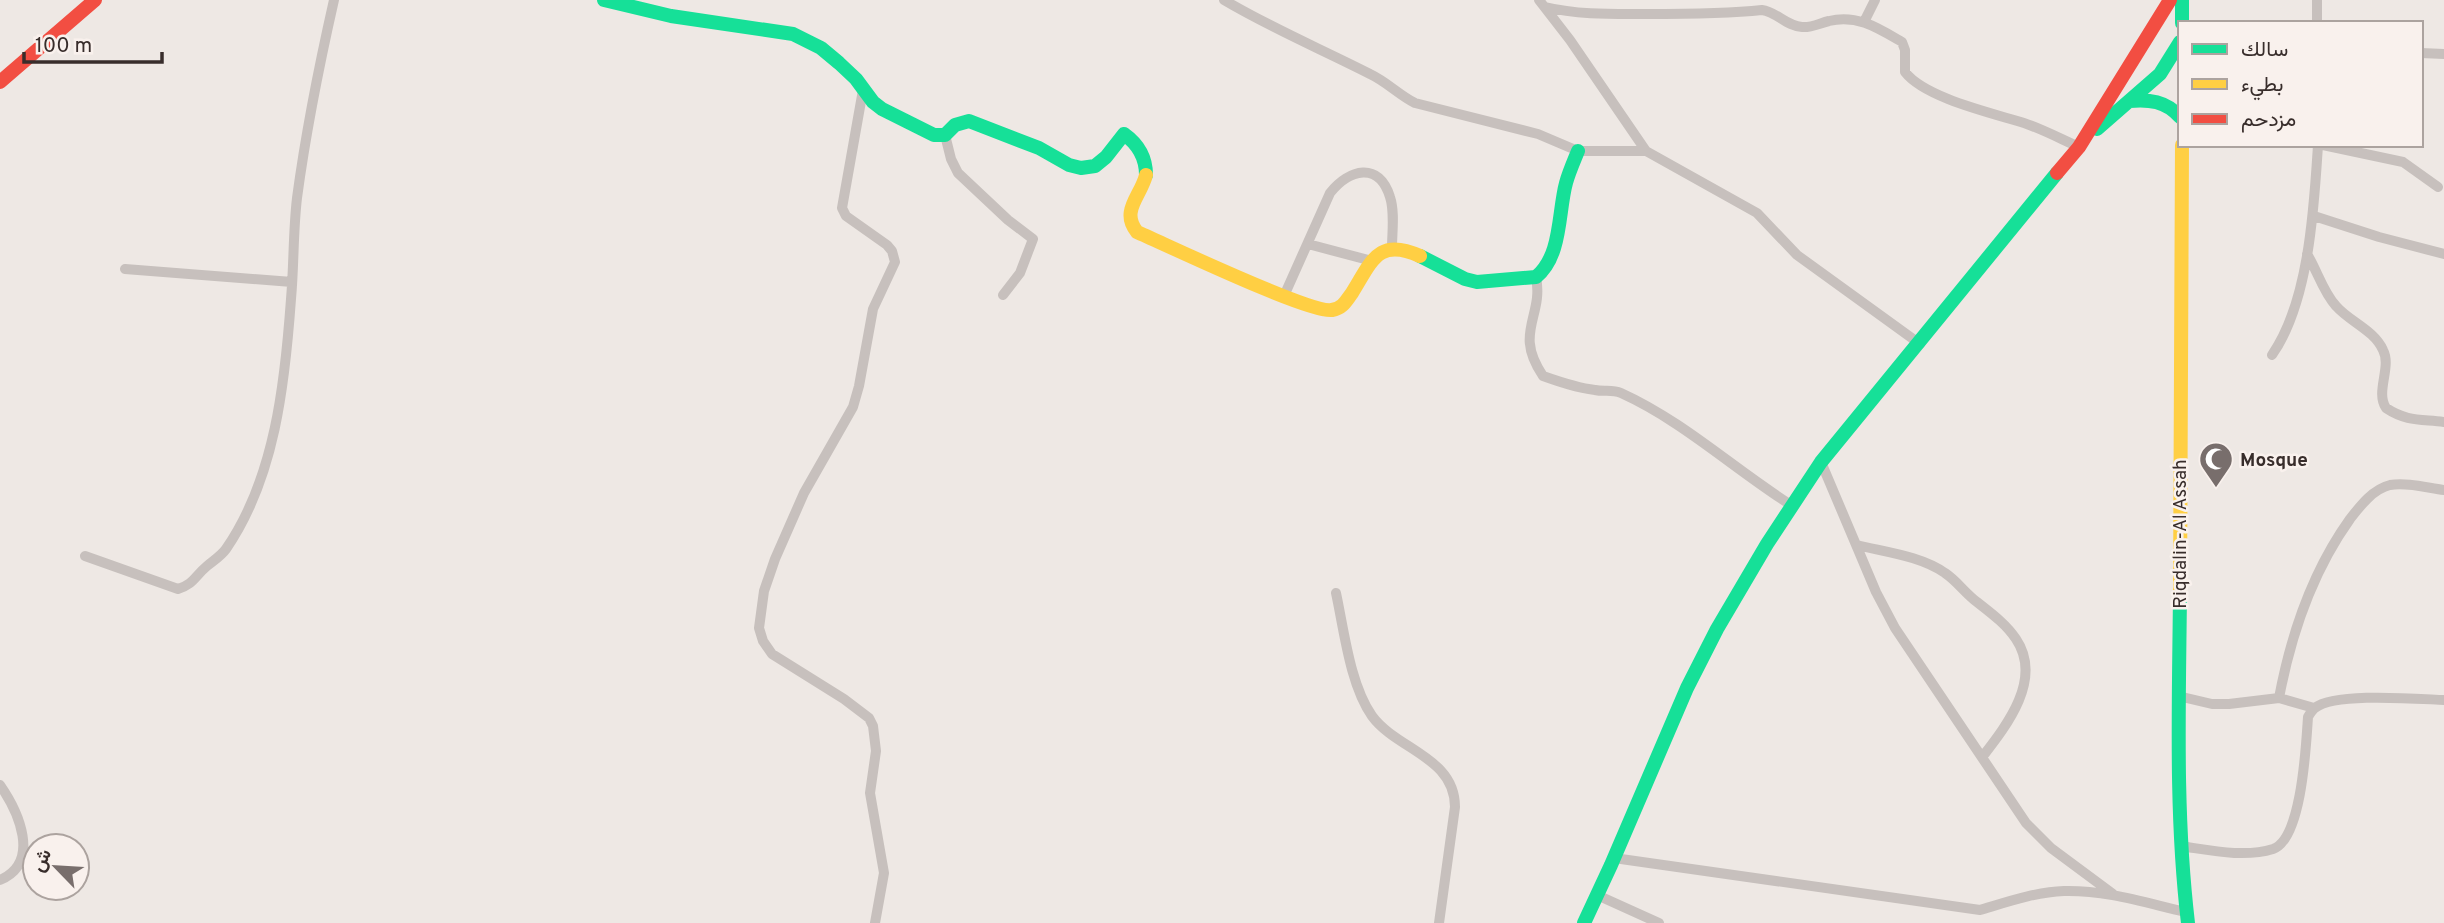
<svg xmlns="http://www.w3.org/2000/svg" width="2444" height="923" font-family="Overpass,Vazirmatn,sans-serif">
<rect width="100%" height="100%" fill="#eee8e4"/>
<g fill="none" stroke-linecap="round" stroke-linejoin="round">
<path stroke="#c7c0bd" stroke-width="10" d="M1224,0C1271,28 1321,49 1370,74C1387,82 1399,95 1415,103L1538,134L1578,151H1646
M1539,0L1570,40L1646,151L1757,213L1797,255L1920,344
M2317,0V23
M1545,7C1578,15 1613,14 1647,14C1686,14 1724,14 1762,10C1777,12 1786,26 1802,27C1811,28 1820,23 1829,21C1857,14 1878,28 1902,42L1905,50V72C1925,98 1992,113 2024,123C2042,129 2061,139 2079,147
M1864,22L1875,0
M2421,53L2444,54
M863,90L842,208L846,216L887,245L892,251L895,262L873,309L859,386L853,407L804,493L775,559L764,591L759,628L763,641L772,654L844,699L869,718L873,726L876,751L870,793L884,873L875,923
M945,135L951,159L958,173L1008,220L1033,239L1020,273L1003,295
M2323,145L2403,162L2438,187
M2314,216L2379,237L2444,254
M1308,244L1372,261
M2307,254C2317,270 2323,292 2336,306C2350,322 2374,330 2383,350C2392,367 2375,392 2386,408C2407,422 2422,419 2444,422
M125,269L292,282
M1536,277C1544,317 1513,332 1543,376C1560,382 1577,388 1595,390C1604,392 1612,389 1621,393C1683,421 1734,469 1791,505
M1284,296L1330,193C1349,169 1379,161 1390,197C1395,212 1392,232 1392,248
M2272,355C2309,302 2314,208 2318,145
M1821,462L1876,592L1895,628L2026,823L2051,848L2113,894
M1857,545C1885,552 1921,556 1945,573C1957,581 1965,593 1977,602C1991,613 2006,624 2016,639C2043,679 2007,725 1983,756
M85,556L178,589C194,584 195,576 207,566C213,561 221,556 226,549C275,478 285,383 291,299C294,266 293,232 297,198C306,131 319,66 334,0
M1336,593C1344,630 1350,685 1372,716C1397,750 1455,757 1455,807L1439,923
M2178,696L2212,704H2229L2279,698L2314,708
M2279,698C2291,634 2312,572 2350,519C2360,506 2373,489 2390,485C2407,482 2428,488 2444,490
M0,785C18,811 42,862 0,880
M2180,846C2209,850 2244,858 2273,849C2302,839 2306,745 2308,717C2309,715 2313,709 2315,708C2334,692 2418,699 2444,700
M1614,858L1980,910C2007,902 2036,892 2064,891C2106,890 2146,903 2186,912
M1597,895L1659,923"/>
<path stroke="#16e098" stroke-width="14" d="M604,0L671,16L793,34L821,48L839,63L856,79L873,102L882,109L934,135H945L955,125L969,121L1039,148L1069,165L1081,168L1095,166L1106,157L1124,134C1138,144 1146,157 1146,175
M2182,0V23
M2129,101C2149,99 2166,101 2180,117
M2097,129L2160,74L2180,42
M1420,256L1465,279L1477,282L1536,277C1562,256 1558,212 1566,183C1569,172 1574,161 1578,151
M2180,593C2179,703 2175,813 2188,923
M1584,923L1611,865L1687,688L1717,629L1767,544L1821,462L2057,173"/>
<path stroke="#ffcf43" stroke-width="14" d="M1146,175C1141,196 1120,211 1137,232C1167,245 1311,314 1332,310C1343,308 1346,301 1352,293C1372,261 1378,237 1420,256
M2180,593L2182,145"/>
<path stroke="#f24e42" stroke-width="14" d="M0,82L95,0
M2057,173L2079,147L2170,0"/>
</g>
<defs>
<g id="mosque-pin" transform="scale(1.75)"><path d="M0 17L-7.5 6A9.5 9.5 0 1 1 7.5 6Z" fill="#786e6c" stroke="#f9f1ed"/><path d="M3.5-4.9A6 6 0 1 0 3.5 4.9A5 5 0 1 1 3.5-4.9Z" fill="#fff"/></g>
</defs>
<g fill-rule="evenodd">
<use href="#mosque-pin" x="2216" y="459"/>
</g>
<g text-anchor="middle" stroke-width="5" stroke-linejoin="round" paint-order="stroke">
<g font-size="19" font-weight="bold" fill="#382d2b" stroke="#f9f1ed" text-anchor="start">
<text x="2240" y="466">Mosque</text>
</g>
<g font-size="19" fill="#382d2b" stroke="#f9f1ed">
<text transform="translate(2179 534) rotate(-90)" y="7">Riqdalin-Al Assah</text>
</g>
</g>
<rect x="2178" y="21" width="245" height="126" fill="#f9f1ed" stroke="#aca39f" stroke-width="2"/>
<rect x="2192" y="44" width="35" height="10" fill="#16e098" stroke="#aca39f" stroke-width="2"/>
<text x="2241" y="56" font-size="21" fill="#382d2b">سالك</text>
<rect x="2192" y="79" width="35" height="10" fill="#ffcf43" stroke="#aca39f" stroke-width="2"/>
<text x="2241" y="91" font-size="21" fill="#382d2b">بطيء</text>
<rect x="2192" y="114" width="35" height="10" fill="#f24e42" stroke="#aca39f" stroke-width="2"/>
<text x="2241" y="126" font-size="21" fill="#382d2b">مزدحم</text>
<g transform="translate(56 867) rotate(295)"><circle r="33" fill="#f9f1ed" stroke="#aca39f" stroke-width="2"/>
<path d="M0-5L12 26L0 18L-12 26Z" fill="#786e6c"/>
<text y="-10" font-size="19" font-weight="bold" text-anchor="middle" fill="#382d2b">ش</text>
</g>
<path d="M24 52v10h138v-10" fill="none" stroke="#382d2b" stroke-width="3.5"/>
<text x="35" y="52" font-size="21" fill="#382d2b" stroke="#f9f1ed" stroke-width="5" paint-order="stroke">100 m</text>
</svg>
